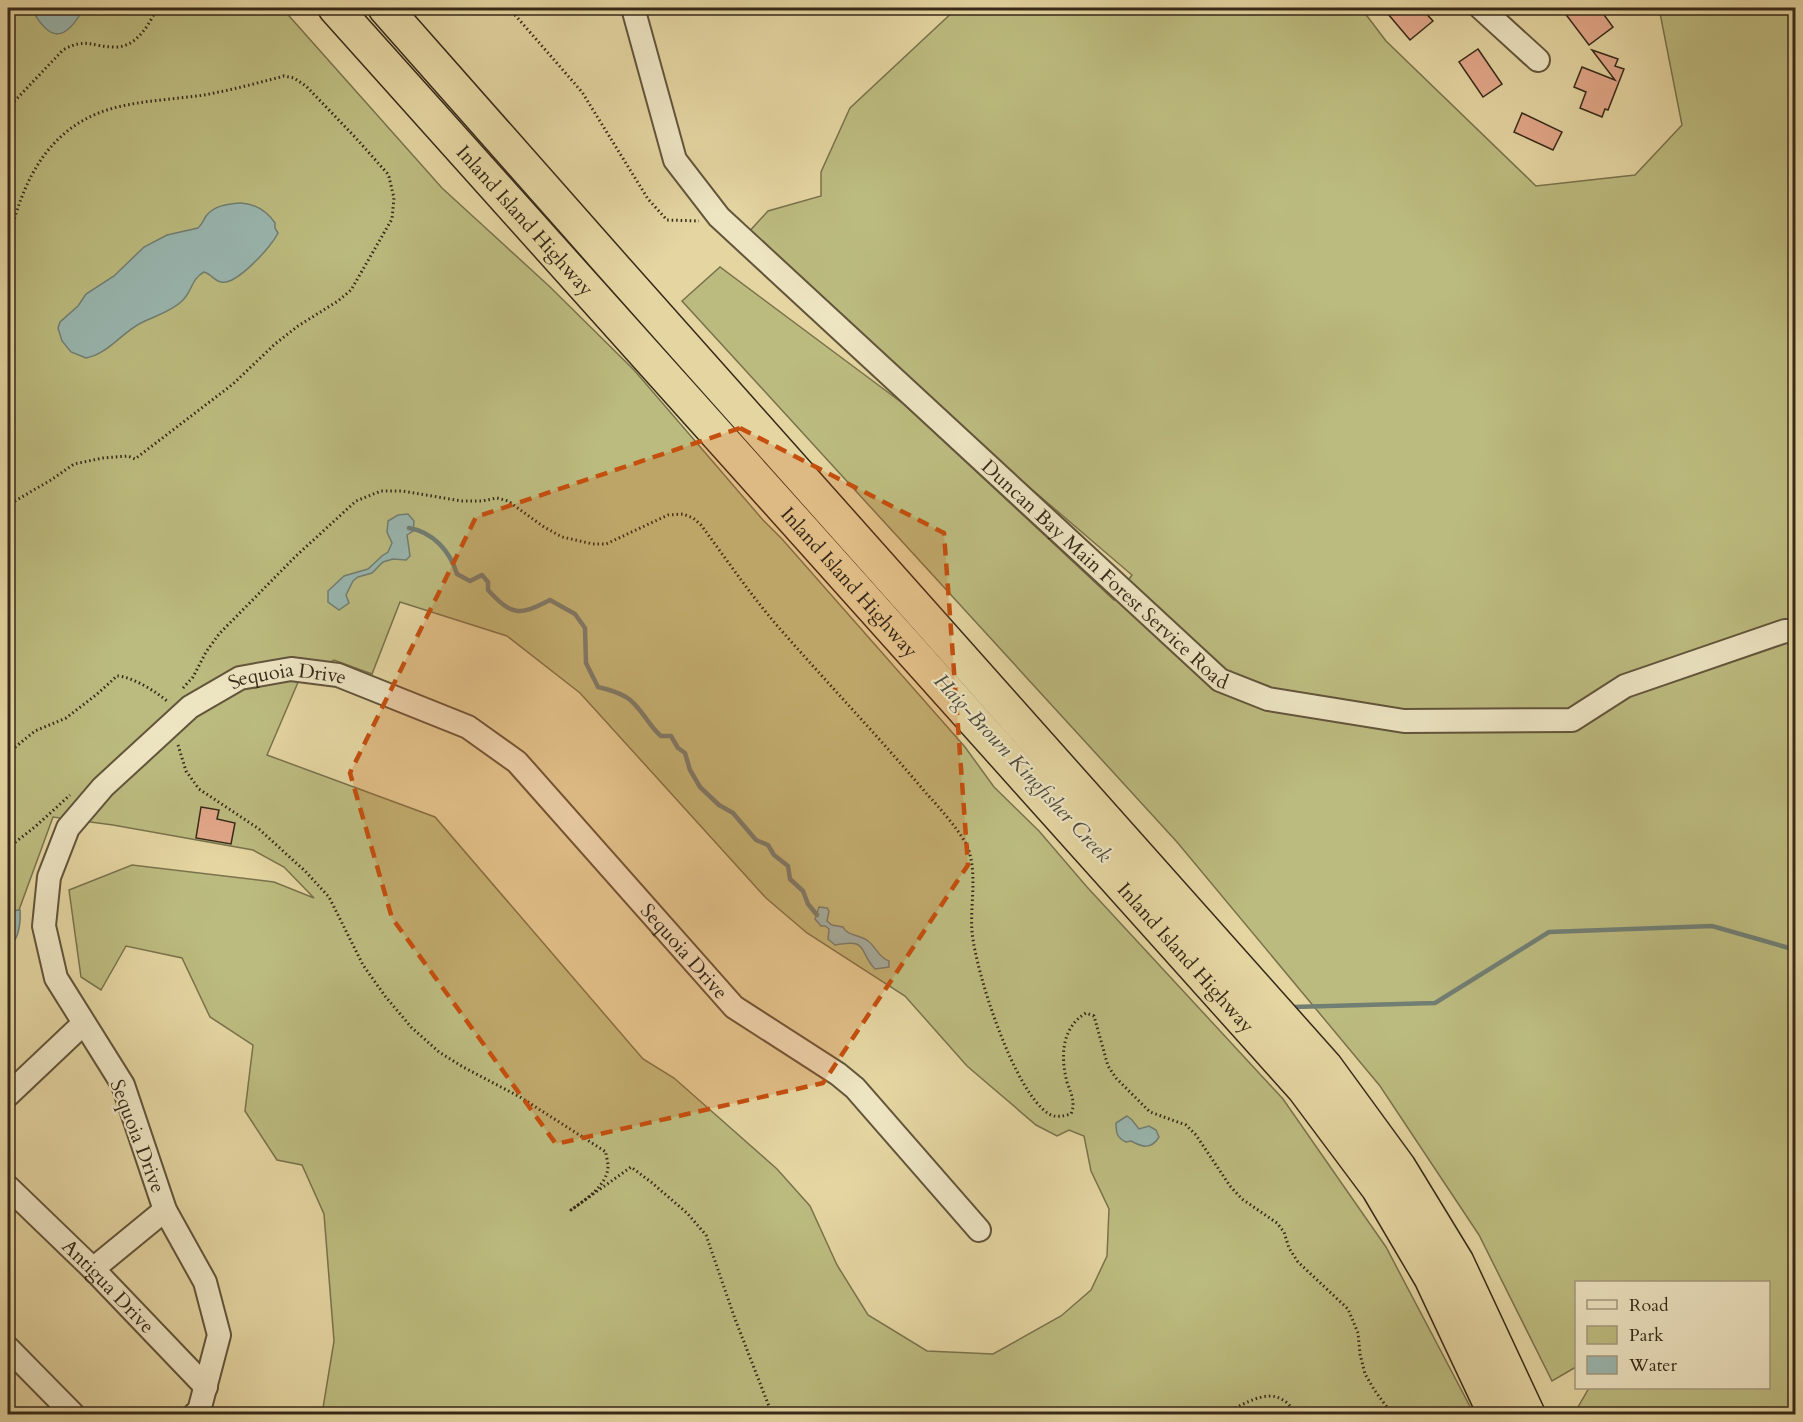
<svg xmlns="http://www.w3.org/2000/svg" width="1803" height="1422" font-family="Cardo,serif">
<rect width="100%" height="100%" fill="#e4d5a1"/>
<filter id="stains"><feTurbulence type="fractalNoise" baseFrequency=".00333" numOctaves="4"/><feColorMatrix values="0 0 0 0 .2 0 0 0 0 .09 0 0 0 0 .02 0 0 0 .5 -.17"/></filter>
<radialGradient id="worn" r=".72"><stop offset=".6" stop-color="#630" stop-opacity="0"/><stop offset="1" stop-color="#630" stop-opacity=".3"/></radialGradient>
<path fill="#bcbb7f" stroke="#79724c" stroke-width="1.5" fill-rule="evenodd" d="M8,8H282L442,188L549,286L634,370L763,520L782,539L965,747L994,787L1039,831L1087,887L1283,1099L1386,1247L1474,1414H322L334,1341L324,1214L302,1165L277,1160L245,1111L253,1045L210,1017L182,958L126,946L101,990L81,977L69,890L132,865L274,882L314,898L284,867L253,850L113,825L53,817L8,940ZM400,602L507,636L580,693L766,898L807,933L905,996L967,1066L1036,1125L1057,1136L1069,1130L1084,1136L1091,1171L1109,1209L1107,1256L1091,1290L1061,1316L993,1354L927,1351L868,1315L837,1265L810,1206L777,1169L674,1078L643,1059L435,817L267,755L299,680L334,660L372,674Z
M957,8H1361L1386,41L1536,186L1635,175L1682,125L1659,8H1795V1414H1574L1589,1388H1768V1282H1576V1367L1552,1381L1479,1235L1380,1086L1177,842L682,301L720,267L905,405L1114,600L1132,575L994,457L746,235L768,211L821,196V172L850,108Z"/>
<path fill="#99b6af" stroke="#717e73" stroke-width="1.5" d="M31,8H30H84C65,42 50,43 31,8Z
M241,203C256,204 267,211 275,223V228L278,233C272,246 236,286 221,282C215,281 211,274 204,272C191,279 192,292 182,301C171,312 154,316 141,323C121,333 108,354 86,358L71,352L62,341L58,328L60,322L78,306L86,294L114,276L144,247L167,235L198,228C202,225 203,221 206,216C214,205 229,204 241,203Z
M408,514L414,521L413,531L407,535L410,556L406,560L393,559L383,562L372,573L358,577L353,581L346,595L349,603L339,610L328,602V591L344,576L368,569L382,556L388,552L392,543L387,532L388,521L398,515Z
M819,907L827,908L829,911L827,921L832,925L843,927C848,937 860,934 868,941C877,948 878,957 889,961V967L875,969C858,951 869,938 835,945L828,939L829,929L825,926H821L815,919Z
M20,910C21,925 19,939 8,949V911Z
M1127,1116L1132,1120L1139,1129L1149,1126L1156,1130L1159,1137C1151,1150 1142,1147 1131,1141L1126,1142C1117,1138 1116,1133 1116,1123Z"/>
<g fill="none" stroke-linecap="round" stroke-linejoin="round">
<path stroke="#717e73" stroke-width="4.5" d="M409,528C433,532 450,551 457,574L470,581L482,575L488,582V590C512,616 519,616 550,600L575,614L585,628L586,663L598,687C607,689 617,692 626,697C640,705 648,725 661,736H671L678,748L685,753L690,770L700,787L719,805L733,813L756,840L768,845L774,855L788,866L790,879L803,891L808,904L817,915
M1293,1007L1435,1003L1549,932L1712,926L1796,950"/>
</g>
<path fill="#e2a789" stroke="#362919" stroke-width="1.5" d="M1395,8H1421L1433,21L1410,40L1388,14Z
M1561,8H1599L1613,27L1589,45Z
M1478,49L1502,84L1483,97L1459,62Z
M1592,50L1618,59L1615,66L1624,69L1608,110L1605,109L1602,117L1580,108L1586,92L1574,87L1582,67L1615,80Z
M1522,113L1562,132L1553,150L1514,132Z
M201,807L219,810L217,819L235,823L231,844L196,838Z"/>
<g fill="none" stroke-linecap="round" stroke-linejoin="round">
<g stroke="#62543b" stroke-width="26">
<g id="minor">
<path id="s1" d="M633,8L675,160L719,217L1220,680L1268,699L1404,721L1572,720L1625,686L1785,631L1796,632"/>
<path d="M1481,8L1538,60"/>
<path d="M8,1095L83,1024"/>
<path id="s2" d="M8,1187L93,1269L206,1387"/>
<path d="M93,1269L165,1210"/>
<path d="M8,1348L73,1414"/>
<path id="s3" d="M195,1414L199,1411L219,1335L205,1282L165,1210L123,1085L56,978L44,926L49,877L68,828L103,787L190,707L240,678L291,669L338,675L468,727L517,762L734,1007L838,1074L855,1088L979,1230"/>
</g>
</g>
<g stroke="#362919" stroke-width="36">
<g id="highway">
<path id="s4" d="M335,8L1304,1089L1378,1188L1431,1278L1495,1414"/>
<path d="M385,8L604,256L1326,1067L1399,1167L1457,1262L1528,1414"/>
</g>
</g>
<path stroke="#362919" stroke-width="3" stroke-dasharray="1.5 3" stroke-linecap="butt" d="M509,8L582,92L648,199L667,220L699,221
M8,108L63,50C86,37 92,47 114,47C136,48 149,25 157,8
M8,245C22,178 51,121 122,106C149,100 177,99 204,95C231,90 258,83 284,76L294,78L306,86L354,136L387,173L389,177L394,198L392,219L351,290L338,301L298,326L275,344L233,384L135,459L128,456L103,458L74,464L51,480L8,505
M183,688L193,677L206,652L219,634L296,556L356,501L381,491H402L461,501H482L497,498L508,501L544,527L562,537L593,544H606L668,515L683,514L693,518L701,525C727,560 752,597 781,630C829,685 879,737 926,793C937,805 965,836 969,851C977,878 970,905 972,932C976,973 1014,1092 1049,1114C1056,1118 1063,1116 1071,1114C1076,1102 1071,1094 1067,1082C1060,1056 1062,1027 1086,1013L1094,1016L1108,1066L1116,1078L1150,1112L1186,1125L1196,1135L1230,1186L1242,1199L1277,1223L1284,1232L1289,1248L1298,1262L1348,1309L1358,1333L1360,1354L1365,1374L1375,1391L1392,1414
M178,745L186,771L199,789L259,829L306,872L329,897L363,965L385,996L411,1027L439,1052L463,1067L520,1097L606,1152C606,1156 608,1162 608,1166C608,1185 585,1200 571,1210L631,1167L651,1182L687,1213L706,1235L735,1319L772,1414
M8,753L35,731L66,718L96,695L117,676C131,676 157,692 168,702
M8,848L36,826L70,795
M1223,1414C1240,1407 1265,1388 1283,1400C1289,1403 1293,1410 1297,1414"/>
<use href="#minor" stroke="#ede4c2" stroke-width="22"/>
<use href="#highway" stroke="#e4d5a1" stroke-width="33"/>
</g>
<path fill="#c44f0f" fill-opacity="0.2" stroke="#c44f0f" stroke-width="4.5" stroke-dasharray="12 8" stroke-linejoin="round" d="M740,428L944,533L968,865L823,1083L556,1144L392,918L350,773L476,517Z"/>
<g text-anchor="middle" stroke-width="4.5" stroke-linejoin="round" paint-order="stroke">
<g font-size="20" fill="#362919" stroke="#ede4c2">
<text dy="7" stroke="none"><textPath href="#s4" startOffset="285">Inland Island Highway</textPath></text>
<text dy="7" stroke="none"><textPath href="#s1" startOffset="756">Duncan Bay Main Forest Service Road</textPath></text>
<text dy="7" stroke="none"><textPath href="#s4" startOffset="771">Inland Island Highway</textPath></text>
<text dy="7" stroke="none"><textPath href="#s3" startOffset="912">Sequoia Drive</textPath></text>
<text dy="7" stroke="none"><textPath href="#s3" startOffset="1416">Sequoia Drive</textPath></text>
<text dy="7" stroke="none"><textPath href="#s4" startOffset="1275">Inland Island Highway</textPath></text>
<text transform="translate(138 1136) rotate(69)" y="7">Sequoia Drive</text>
<text dy="7" stroke="none"><textPath href="#s2" startOffset="141">Antigua Drive</textPath></text>
</g>
<g font-size="21" font-style="italic" fill="#4f4c3e" stroke="#ede4c2">
<text transform="translate(1023 768) rotate(47)" y="7">Haig-Brown Kingfisher Creek</text>
</g>
</g>
<rect width="1803" height="1422" fill="none" stroke="#e4d5a1" stroke-width="30"/>
<rect x="9" y="9" width="1785" height="1404" fill="none" stroke="#362919" stroke-width="3"/>
<rect x="15" y="15" width="1773" height="1392" fill="none" stroke="#362919" stroke-width="1.5"/>
<rect x="1575" y="1281" width="195" height="108" fill="#ede4c2" stroke="#a4997e" stroke-width="1.5"/>
<rect x="1587" y="1300" width="30" height="9" fill="#ede4c2" stroke="#a4997e" stroke-width="1.5"/>
<text x="1629" y="1311" font-size="18" fill="#362919">Road</text>
<rect x="1587" y="1326" width="30" height="18" fill="#bcbb7f" stroke="#a4997e" stroke-width="1.5"/>
<text x="1629" y="1341" font-size="18" fill="#362919">Park</text>
<rect x="1587" y="1356" width="30" height="18" fill="#99b6af" stroke="#a4997e" stroke-width="1.5"/>
<text x="1629" y="1371" font-size="18" fill="#362919">Water</text>
<rect width="100%" height="100%" filter="url(#stains)"/>
<rect width="100%" height="100%" fill="url(#worn)"/>
</svg>
